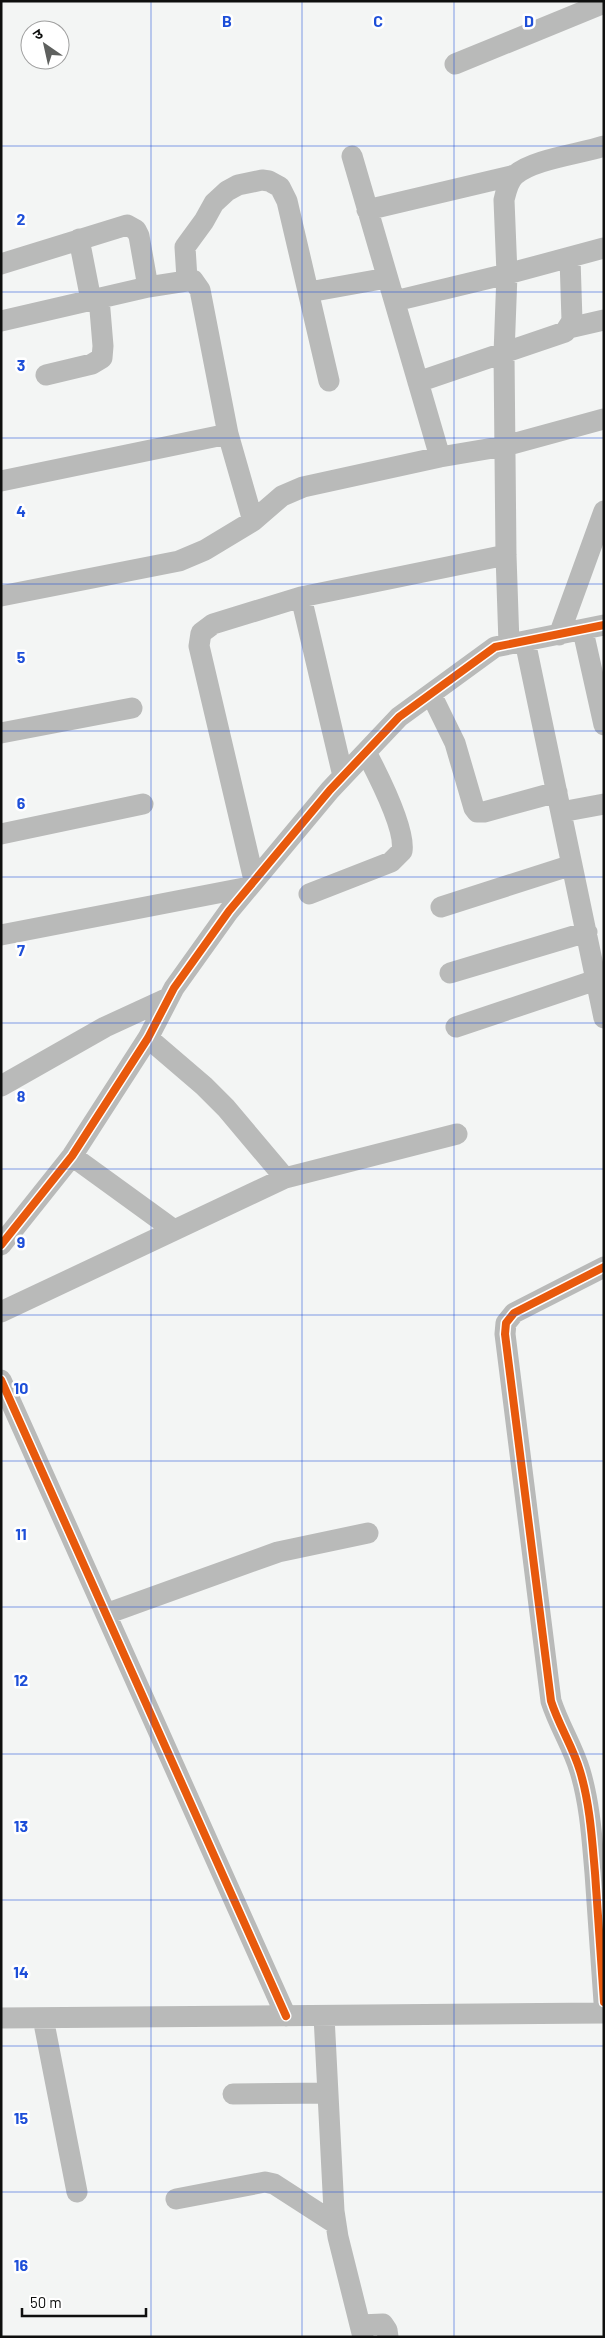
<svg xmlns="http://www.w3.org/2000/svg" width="605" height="2338" font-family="Barlow,'Noto Sans Devanagari',sans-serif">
<rect width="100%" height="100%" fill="#f3f5f4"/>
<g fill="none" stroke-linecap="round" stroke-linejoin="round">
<path stroke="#b9bab9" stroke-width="21" d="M455,64L604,3
M352,156L440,457
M367,210L515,175
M79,239L91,300
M1,264L127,225L136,230L139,236L148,287
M187,279L185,247L204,221L214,203L227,191L238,185L262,180L269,181L280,187L287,201L329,381
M309,292L387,278
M395,301L507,274L604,248
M1,321L148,287L193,280L200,290L228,434
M569,328L604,320
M46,375L92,364L102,358L103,346L99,298
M418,382L565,332L572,321L570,258
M1,481L228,434L253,521
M1,596L179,561L205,550L253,521L282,496L303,487L440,457L505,446L604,419
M301,597L343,776
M583,631L604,725
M559,635L604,511
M525,641L604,1018
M509,644L506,555L504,354L507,274L504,200C506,192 508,181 515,175C533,159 580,154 604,146
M431,694L455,743L474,808L477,812H484L557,792
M1,733L132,708
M561,812L604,804
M1,834L143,804
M254,880L199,646L201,633L213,624L301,597L506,555
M309,894L391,862L402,851C406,829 377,773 366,752
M441,907L572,865
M1,935L249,887
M450,973L587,932
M456,1027L596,980
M148,1038L204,1086L226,1108L285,1178
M1,1086L105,1027L168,998
M72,1156L174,1230
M1,1245L72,1156L148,1038L174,988L229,911L330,790L399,717L495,647L604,625
M604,1267L514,1313L506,1323L505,1334L551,1701C559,1726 573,1747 580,1771C590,1804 592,1839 595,1873C598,1916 601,1959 604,2002
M1,1312L285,1178L457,1134
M1,1380L286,2016
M106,1614L278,1552L368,1533
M324,2016L334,2211L338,2237L363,2337
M1,2018L604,2013
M43,2018L77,2192
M233,2094L327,2093
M176,2199L265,2182L274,2184L336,2224
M360,2325L383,2324L387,2330L388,2337"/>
<g stroke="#fff" stroke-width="11">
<path id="cycleway" d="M1,1245L72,1156L148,1038L174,988L229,911L330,790L399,717L495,647L604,625
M604,1267L514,1313L506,1323L505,1334L551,1701C559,1726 573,1747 580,1771C590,1804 592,1839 595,1873C598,1916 601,1959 604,2002
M1,1380L286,2016"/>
</g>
<use href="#cycleway" stroke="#e8590c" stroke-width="8"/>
</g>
<path fill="none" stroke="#1d4ed8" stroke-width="1" stroke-opacity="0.55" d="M151,1V2337M302,1V2337M454,1V2337M1,146H604M1,292H604M1,438H604M1,584H604M1,731H604M1,877H604M1,1023H604M1,1169H604M1,1315H604M1,1461H604M1,1607H604M1,1754H604M1,1900H604M1,2046H604M1,2192H604"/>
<g font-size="16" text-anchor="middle" font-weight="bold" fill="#1d4ed8" stroke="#fff" stroke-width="5" stroke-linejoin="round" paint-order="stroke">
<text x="227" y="27">B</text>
<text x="378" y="27">C</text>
<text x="529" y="27">D</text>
<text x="21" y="225">2</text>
<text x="21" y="371">3</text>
<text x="21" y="517">4</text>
<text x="21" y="663">5</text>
<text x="21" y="809">6</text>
<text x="21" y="956">7</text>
<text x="21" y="1102">8</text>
<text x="21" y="1248">9</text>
<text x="21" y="1394">10</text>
<text x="21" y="1540">11</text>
<text x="21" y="1686">12</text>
<text x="21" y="1832">13</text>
<text x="21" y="1978">14</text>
<text x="21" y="2124">15</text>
<text x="21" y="2271">16</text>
</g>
<rect width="605" height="2338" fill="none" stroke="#0e0f0e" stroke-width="5"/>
<g transform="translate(45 45) rotate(326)"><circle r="24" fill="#ffffff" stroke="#9f9f9f"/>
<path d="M0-4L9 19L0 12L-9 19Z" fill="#5e605e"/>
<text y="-8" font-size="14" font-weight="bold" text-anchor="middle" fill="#0e0f0e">उ</text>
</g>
<path d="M22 2308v8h124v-8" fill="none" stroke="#0e0f0e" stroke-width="2.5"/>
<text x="30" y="2308" font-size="15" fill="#0e0f0e" stroke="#ffffff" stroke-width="4" paint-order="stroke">50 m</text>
</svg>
